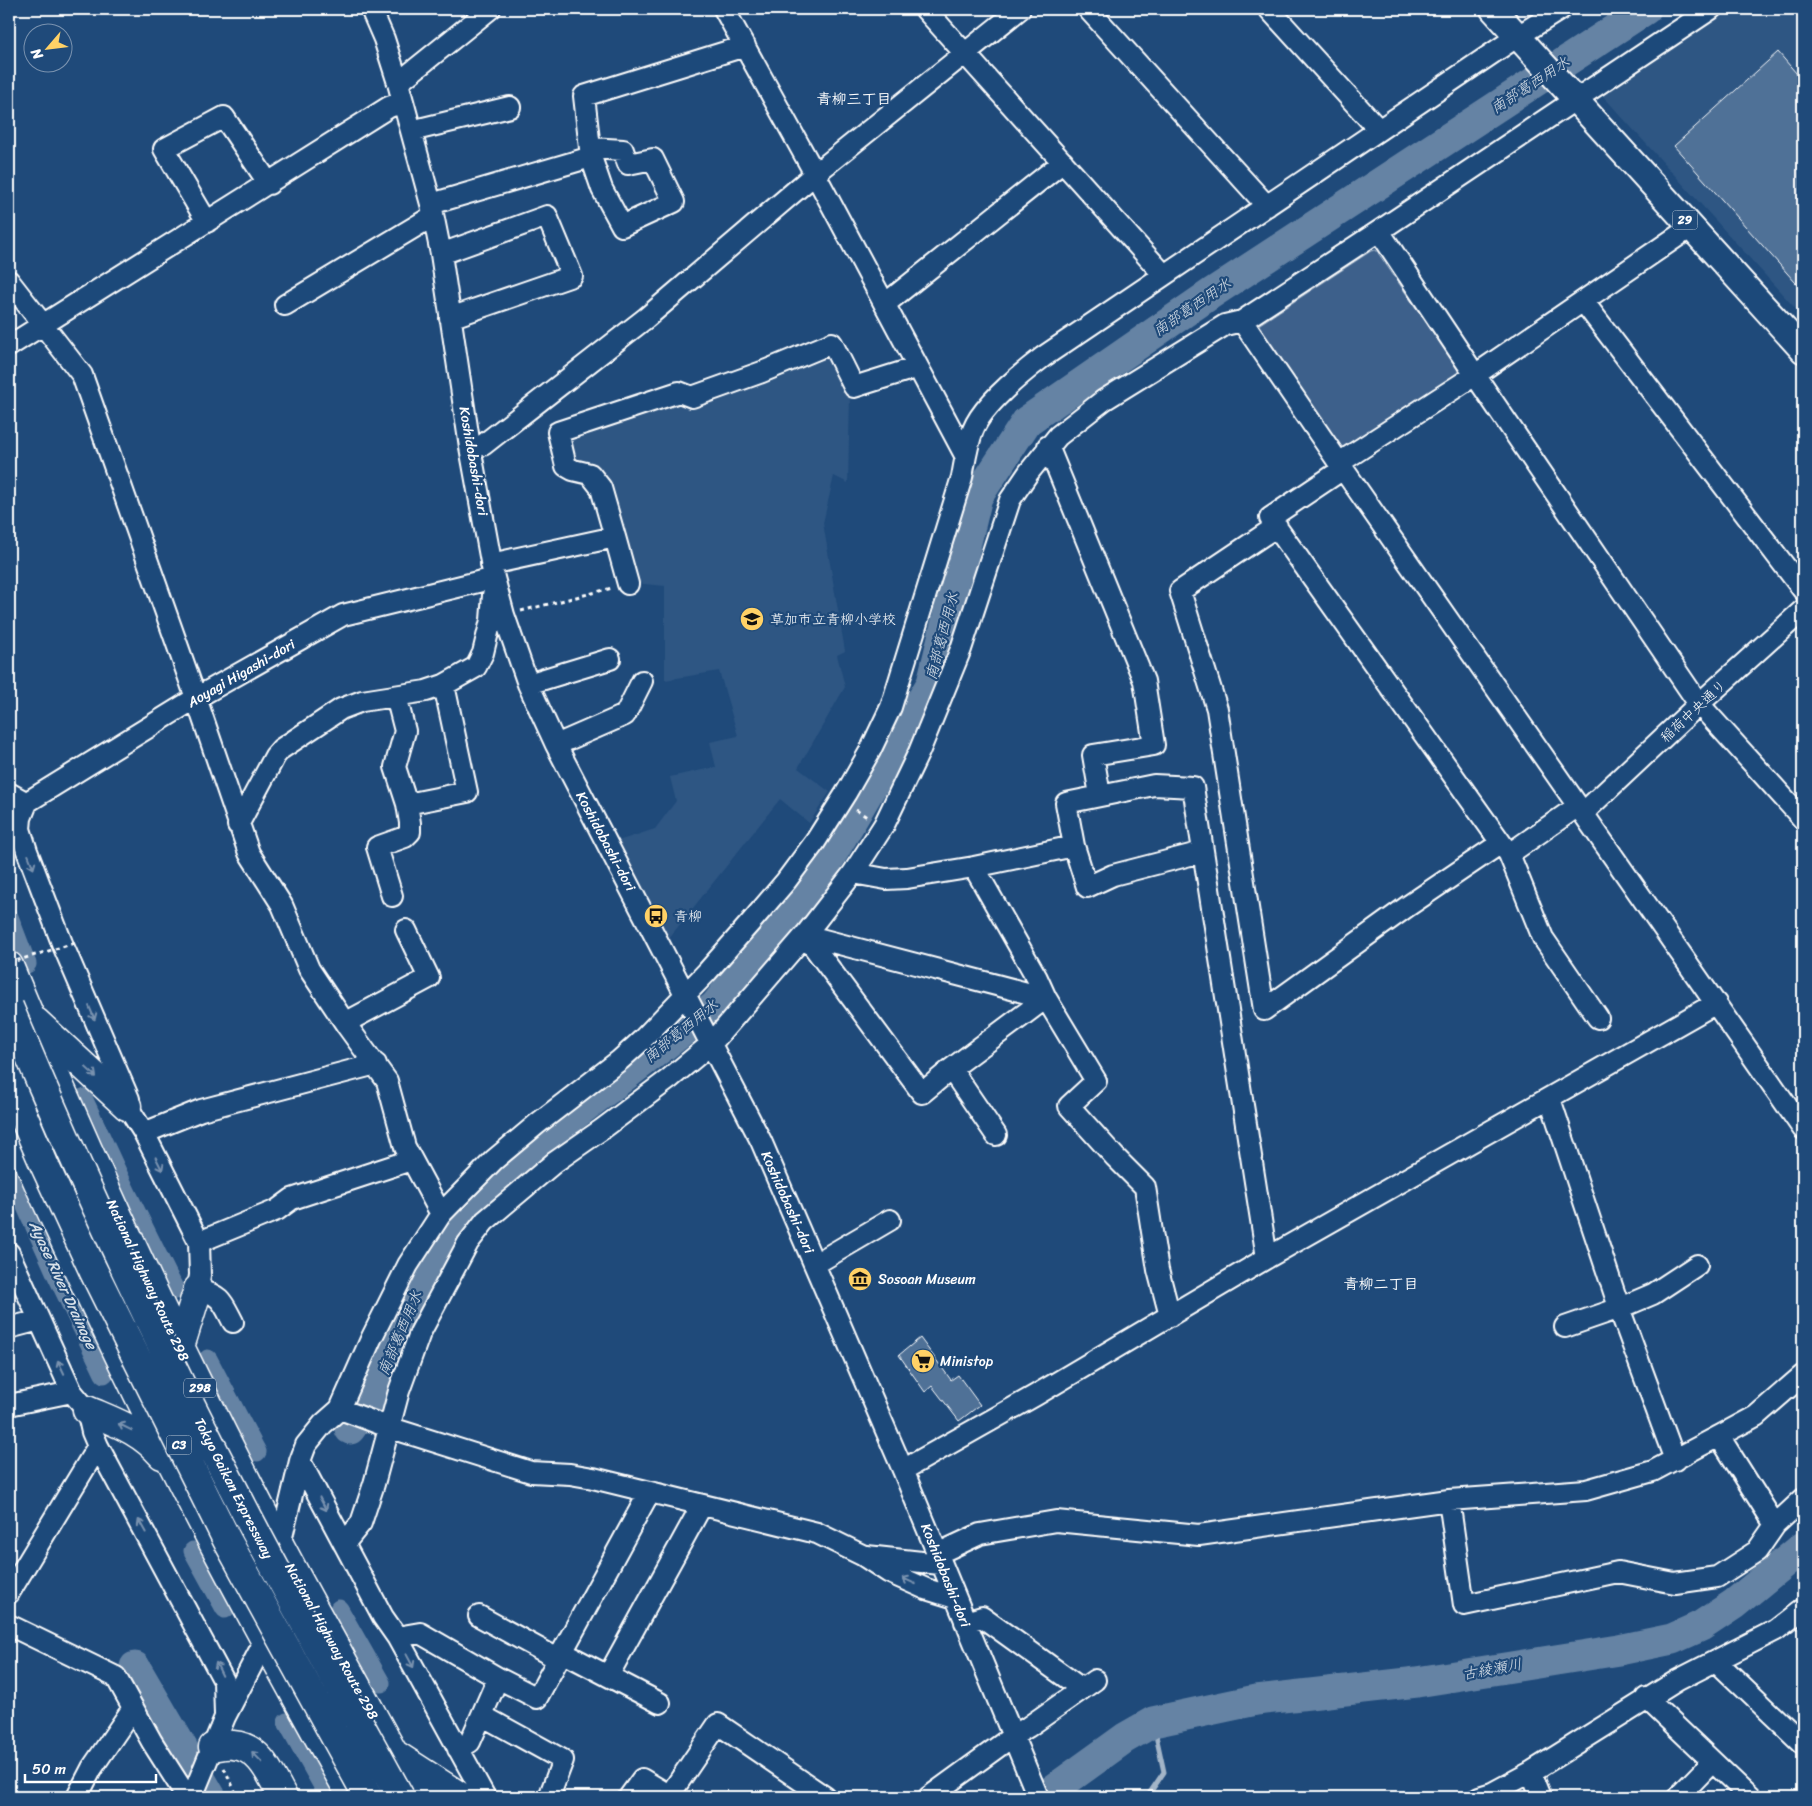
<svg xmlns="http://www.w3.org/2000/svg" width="1812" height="1806" font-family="Sriracha,'Klee One',sans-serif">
<rect width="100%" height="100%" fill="#1f4a7a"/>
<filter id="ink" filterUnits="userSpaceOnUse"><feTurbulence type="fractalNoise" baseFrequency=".02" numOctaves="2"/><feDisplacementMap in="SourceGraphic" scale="10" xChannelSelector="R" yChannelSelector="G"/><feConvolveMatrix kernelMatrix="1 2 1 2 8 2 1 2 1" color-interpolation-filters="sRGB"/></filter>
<g filter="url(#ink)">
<path fill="#2e5683" d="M1729,9H1803V317L1602,95Z
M830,350L850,394L848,483L834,476L823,523L845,651L837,655L845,687L798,768L830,792L809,823L780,799L669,938L618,841L655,829L676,801L670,777L716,767L710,742L738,736L719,671L665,680V586L634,583L607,490L571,463L565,434Z"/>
<path fill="#3c618b" stroke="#9eb0c5" d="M1376,250L1458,369L1457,378L1340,456L1257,332V326L1371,251Z"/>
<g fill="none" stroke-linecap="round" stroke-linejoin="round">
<path stroke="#a3b5c8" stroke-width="5" d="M1147,1797L1164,1772L1153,1722"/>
<path stroke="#6583a4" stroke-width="19" d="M9,917L27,964
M83,1098L126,1191L175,1290
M9,1169L58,1278L104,1374
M208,1359L257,1452
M193,1551L225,1609
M339,1609L381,1683
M287,1722L329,1797"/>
<path stroke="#6583a4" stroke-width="31" d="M350,1429L371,1399L437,1246L543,1139L715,1006L823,869L932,683L977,497L1027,421L1212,293L1646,9
M135,1667L211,1797
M1043,1797L1125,1738L1153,1722L1256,1700L1417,1682L1619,1650L1672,1639L1701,1626L1734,1604L1803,1547"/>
</g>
<path fill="#507197" stroke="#fff" d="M1778,52L1803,81V291L1674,146Z
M920,1338L951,1380L958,1375L980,1405L959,1421L932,1386L925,1392L899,1355Z"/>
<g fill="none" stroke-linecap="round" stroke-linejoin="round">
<g stroke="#fff" stroke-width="24">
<path id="minor" d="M371,9L384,39L398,83L431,204L441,254L470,447L494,578L504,615L528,684L556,745L761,1141L903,1470L1038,1797
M724,9L815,174L965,455
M925,9L1164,275
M1088,9L1267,206
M1269,9L1379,130
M398,83L490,9
M411,131L510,107
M591,157L602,189L622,226L674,202L653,159L628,164L623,150L591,148
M431,204L591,157L584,96L745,46
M207,222L164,149L224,117L269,184
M1379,231L1475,375L1699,704L1803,819
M441,254L547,216L572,276L450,318
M9,281L82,375L196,698L249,853L282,905L309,969L347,1026L387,1081L405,1147L441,1214
M1583,301L1803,590
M885,304L1063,162
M285,305L433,216
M1242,321L1339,463L1803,1129
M9,346L389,107L403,102
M1048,446L1144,681L1154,745L1093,755L1100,795
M470,447L483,445L646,318L815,174L1020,9
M1339,463L1475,375L1691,227
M1343,469L1270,518L1509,854L1543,938L1598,1018
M1277,526L1180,591L1217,709L1264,1010L1408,906L1501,843
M615,537L628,584
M491,564L615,537L601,488L590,474L573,470L566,466L558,432L679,392L692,397L762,372L832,343L854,387L918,367
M528,684L610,659
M556,745L625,715L642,681
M9,793L27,803L21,818L20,829L27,851L62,943L129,1099L127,1106L144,1133L199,1242L200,1275L198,1289C222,1296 222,1301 233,1322
M407,804L467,792L444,685
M16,809L196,698L343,615L494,578
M1583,813L1699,704L1803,610
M238,825L275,756L281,749L341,709L362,701L426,691L444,685L476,667L483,653L491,620L493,595
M1202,852L1113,875L1087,887L1074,846L1066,803L1154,785L1193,787L1267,1258
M1509,854L1578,806
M974,867L1037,978L1046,998L1096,1081L1069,1106L1115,1157L1145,1187L1158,1270L1170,1316
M853,873L886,879L907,878L974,867L1074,846
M392,896L377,847L405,837L410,832V823L407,804L395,767L405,731L396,696
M805,935L1046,998L951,1069L922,1093Z
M347,1026L354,1018L429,978L406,930
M951,1069L996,1135
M1550,1099L1622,1316L1675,1460
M144,1133L201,1110L376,1064
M199,1242L277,1210L292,1199L411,1160
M9,1253L72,1392L87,1410L92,1432L98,1446L224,1681L225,1715
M815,1264L890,1220
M1565,1327L1620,1308L1653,1294L1697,1265
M9,1328L39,1320
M9,1405L72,1392
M340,1409L388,1427L531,1472L570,1474L593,1478L817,1533L862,1555L888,1572L926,1589L955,1598
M1719,1436L1775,1525
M300,1461L383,1617L397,1637L485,1797
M903,1470L1036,1395L1267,1258L1716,1003
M1449,1500L1464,1605L1618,1572L1675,1583L1717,1577L1757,1551L1775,1525L1803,1499
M344,1544L361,1523L374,1484L399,1391L420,1333L468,1243L485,1221L555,1162L601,1130L669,1079L712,1043L805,935L853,873L884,825L919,752L961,649L1010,500L1029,472L1058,436L1104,400L1225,325L1242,321L1379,231L1711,9
M937,1554L980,1534L1056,1521L1199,1535L1449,1500L1586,1490L1653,1471L1719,1436L1756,1416L1803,1375
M867,1556L940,1564
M9,1593L98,1446
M479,1616L558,1659
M965,1622L982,1617L1082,1689
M9,1625L116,1677L152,1742L187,1797
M397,1637L420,1633L498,1678L537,1698L649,1493
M562,1652L660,1703
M1716,1661L1803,1744
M608,1676L702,1505
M1646,1698L1750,1797
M483,1716L563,1760L549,1797
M458,1749L470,1742L498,1678
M1531,1772L1541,1797
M669,1796L718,1724L825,1797
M77,1797L92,1768L133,1708
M192,1797L225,1717L265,1640L280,1545L300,1461L306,1445L323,1424L340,1409L371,1339L408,1265L441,1214L494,1160L537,1124L620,1060L641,1041L707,972L751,922L786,881L815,842L846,793L870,751L891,707L962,477C965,461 967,445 973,430C982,406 1022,373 1043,357L1518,36L1561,9
M629,1797L642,1779L672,1797
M929,1797L1013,1736L1028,1727L1095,1680
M1479,1797L1492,1793L1531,1772L1678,1680L1776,1630L1803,1609
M1678,1797L1712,1762"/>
</g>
<g stroke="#fff" stroke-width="29">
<path id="major" d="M1493,9L1803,350"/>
</g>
<g stroke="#fff" stroke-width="31">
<path id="highway" d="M9,966C90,1163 181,1355 279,1544C324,1629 372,1712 417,1797
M36,1022L127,1106
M9,1118C75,1266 144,1412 220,1556C263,1637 307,1717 352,1797
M180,1347L198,1289
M87,1410C117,1423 140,1430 162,1455
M213,1747C219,1746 227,1744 233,1745C261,1747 271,1776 283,1797
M396,1755L461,1797"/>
</g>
<path stroke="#fff" stroke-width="3" stroke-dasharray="4 4" stroke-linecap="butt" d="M521,611L612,588
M856,810L867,817
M224,1768L238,1797"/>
<use href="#minor" stroke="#1f4a7a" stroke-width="20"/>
<use href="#major" stroke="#1f4a7a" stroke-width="25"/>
<use href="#highway" stroke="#1f4a7a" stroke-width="28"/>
<g stroke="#fff" stroke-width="31" stroke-linecap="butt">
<path id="highway-bridge" d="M9,1007C81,1180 161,1350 248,1517C297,1611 349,1704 400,1797
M9,1083L44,1164L93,1270L227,1540L368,1797"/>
</g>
<path stroke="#fff" stroke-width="3" stroke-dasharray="4 4" stroke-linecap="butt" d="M9,963L78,942"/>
<use href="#highway-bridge" stroke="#1f4a7a" stroke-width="28"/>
</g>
<defs><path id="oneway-shaft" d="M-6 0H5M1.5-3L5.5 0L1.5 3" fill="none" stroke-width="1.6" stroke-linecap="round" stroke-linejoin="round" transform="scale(1.25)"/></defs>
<g stroke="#7992af">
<use href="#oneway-shaft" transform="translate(31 862) rotate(69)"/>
<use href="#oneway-shaft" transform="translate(92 1013) rotate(67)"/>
<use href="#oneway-shaft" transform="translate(91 1072) rotate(43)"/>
<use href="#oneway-shaft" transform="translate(159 1164) rotate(63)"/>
<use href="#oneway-shaft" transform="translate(61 1367) rotate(-115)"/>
<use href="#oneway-shaft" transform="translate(125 1427) rotate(-154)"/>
<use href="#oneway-shaft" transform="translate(323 1504) rotate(62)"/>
<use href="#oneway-shaft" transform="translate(142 1526) rotate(-119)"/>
<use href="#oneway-shaft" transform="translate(909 1581) rotate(-155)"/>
<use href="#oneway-shaft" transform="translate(410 1661) rotate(62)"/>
<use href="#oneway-shaft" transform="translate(219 1669) rotate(-116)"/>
<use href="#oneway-shaft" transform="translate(257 1757) rotate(-134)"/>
</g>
</g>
<defs>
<g id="school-disc" transform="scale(1.25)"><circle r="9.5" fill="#ffd166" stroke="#1f4a7a"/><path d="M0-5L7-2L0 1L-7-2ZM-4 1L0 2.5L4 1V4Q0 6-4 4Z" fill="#111"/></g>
<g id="bus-disc" transform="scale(1.25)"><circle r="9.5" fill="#ffd166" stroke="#1f4a7a"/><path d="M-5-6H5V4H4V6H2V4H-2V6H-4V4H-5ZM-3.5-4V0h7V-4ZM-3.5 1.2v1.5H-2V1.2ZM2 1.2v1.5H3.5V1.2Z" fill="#111"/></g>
<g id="museum-disc" transform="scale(1.25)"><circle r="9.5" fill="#ffd166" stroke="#1f4a7a"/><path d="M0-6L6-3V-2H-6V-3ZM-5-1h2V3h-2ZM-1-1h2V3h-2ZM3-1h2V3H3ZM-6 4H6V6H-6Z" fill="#111"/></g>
<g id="supermarket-disc" transform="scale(1.25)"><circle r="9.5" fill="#ffd166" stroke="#1f4a7a"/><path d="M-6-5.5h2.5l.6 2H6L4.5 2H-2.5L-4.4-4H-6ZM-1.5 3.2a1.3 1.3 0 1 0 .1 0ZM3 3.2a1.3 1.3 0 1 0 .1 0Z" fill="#111"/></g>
</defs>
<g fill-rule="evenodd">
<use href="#school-disc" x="752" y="619"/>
<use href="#bus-disc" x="656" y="916"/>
<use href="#museum-disc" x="860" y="1279"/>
<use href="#supermarket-disc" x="923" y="1361"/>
</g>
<g text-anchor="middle" stroke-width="4.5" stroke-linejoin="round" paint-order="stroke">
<g fill="#1f4a7a" stroke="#bcc9d7" stroke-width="1">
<rect x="1672.5" y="210.5" width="25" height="19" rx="4"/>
<rect x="184" y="1378.5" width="32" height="19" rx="4"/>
<rect x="166.5" y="1435.5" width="25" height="19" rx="4"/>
</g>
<g font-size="12" font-weight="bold" fill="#fff">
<text x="1685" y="224">29</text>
<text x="200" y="1392">298</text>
<text x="179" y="1449">C3</text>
</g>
<g font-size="14" fill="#fff" stroke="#1f4a7a">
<text transform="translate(474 461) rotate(80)" y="5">Koshidobashi-dori</text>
<text transform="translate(241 673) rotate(-30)" y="5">Aoyagi Higashi-dori</text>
<text transform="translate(1693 711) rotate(-43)" y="5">稲荷中央通り</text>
<text transform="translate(606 841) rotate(62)" y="5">Koshidobashi-dori</text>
<text transform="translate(788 1202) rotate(66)" y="5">Koshidobashi-dori</text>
<text transform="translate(148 1280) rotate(65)" y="5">National Highway Route 298</text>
<text transform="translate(234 1488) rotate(63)" y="5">Tokyo Gaikan Expressway</text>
<text transform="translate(946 1575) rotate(68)" y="5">Koshidobashi-dori</text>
<text transform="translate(332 1641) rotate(61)" y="5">National Highway Route 298</text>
</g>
<g font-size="14" fill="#fff" stroke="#1f4a7a" text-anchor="start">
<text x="770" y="624">草加市立青柳小学校</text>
<text x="674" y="921">青柳</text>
<text x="878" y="1284">Sosoan Museum</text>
<text x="940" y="1366">Ministop</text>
</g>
<g font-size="15" font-style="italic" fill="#d8e0e8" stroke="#1f4a7a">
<text transform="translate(1530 85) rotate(-33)" y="5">南部葛西用水</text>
<text transform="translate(1192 307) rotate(-34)" y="5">南部葛西用水</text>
<text transform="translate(942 636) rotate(-75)" y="5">南部葛西用水</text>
<text transform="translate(681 1031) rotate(-39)" y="5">南部葛西用水</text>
<text transform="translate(63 1285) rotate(65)" y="5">Ayase River Drainage</text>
<text transform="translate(400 1333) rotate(-67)" y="5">南部葛西用水</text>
<text transform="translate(1492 1669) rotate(-10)" y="5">古綾瀬川</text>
</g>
<g font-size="15" font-weight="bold" fill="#fff" stroke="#1f4a7a">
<text x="854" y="104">青柳三丁目</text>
<text x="1381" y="1289">青柳二丁目</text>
</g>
</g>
<rect width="1812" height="1806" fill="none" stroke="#1f4a7a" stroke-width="30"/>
<rect x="15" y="15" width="1782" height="1776" fill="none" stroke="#fff" stroke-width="2" filter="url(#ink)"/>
<g transform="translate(48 48) rotate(242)"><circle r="24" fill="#1f4a7a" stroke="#7992af"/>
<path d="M0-4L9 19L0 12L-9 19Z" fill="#ffd166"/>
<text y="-8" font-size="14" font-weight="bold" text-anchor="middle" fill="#ffffff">N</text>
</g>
<path d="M25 1774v8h131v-8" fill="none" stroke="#ffffff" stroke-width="2.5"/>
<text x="32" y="1774" font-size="15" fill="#ffffff" stroke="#1f4a7a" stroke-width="4" paint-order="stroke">50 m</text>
</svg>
